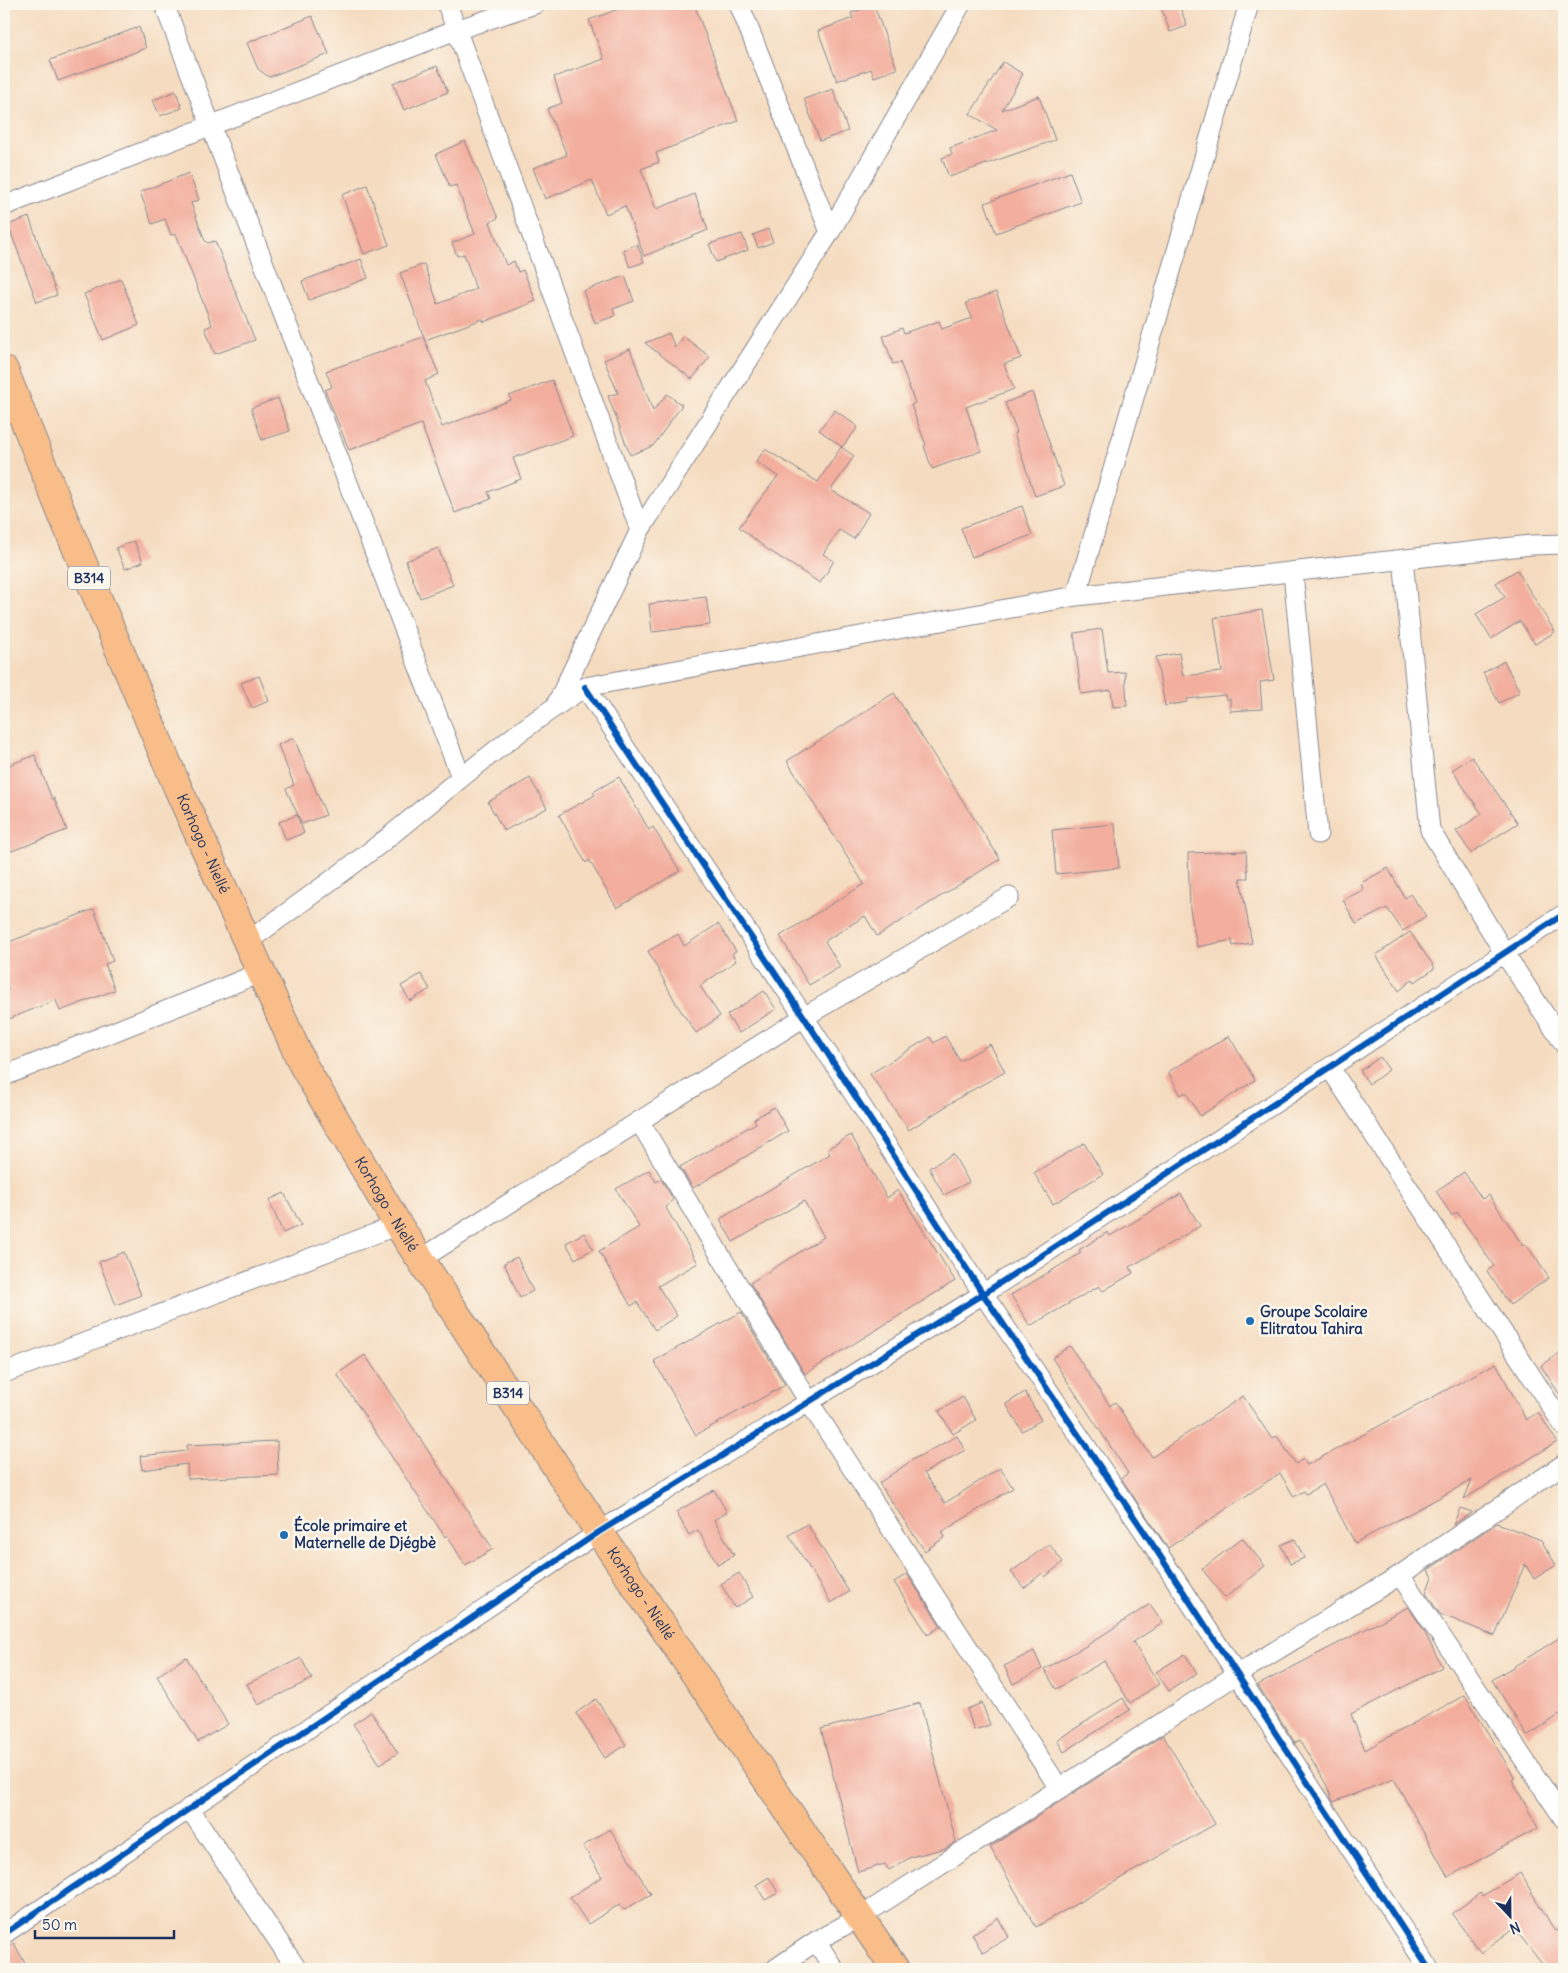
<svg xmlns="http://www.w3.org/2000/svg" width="1568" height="1973" font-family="Delius,sans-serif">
<rect width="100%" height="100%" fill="#fbf7ec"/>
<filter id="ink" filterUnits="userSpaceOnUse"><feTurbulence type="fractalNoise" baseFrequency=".02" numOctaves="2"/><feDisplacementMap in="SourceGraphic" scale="10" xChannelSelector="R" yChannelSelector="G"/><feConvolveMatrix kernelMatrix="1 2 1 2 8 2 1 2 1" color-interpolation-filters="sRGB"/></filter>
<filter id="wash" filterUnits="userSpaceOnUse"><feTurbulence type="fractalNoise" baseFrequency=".0096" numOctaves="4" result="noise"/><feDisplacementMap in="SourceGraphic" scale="20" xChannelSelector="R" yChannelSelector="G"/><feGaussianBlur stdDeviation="1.12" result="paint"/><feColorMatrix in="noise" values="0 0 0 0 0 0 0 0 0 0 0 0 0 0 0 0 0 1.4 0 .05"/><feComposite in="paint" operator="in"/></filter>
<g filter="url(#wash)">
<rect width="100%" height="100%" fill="#f5dcc0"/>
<g id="blocks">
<path fill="#f3ae9d" d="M632,4H694L738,121L656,153L659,162L641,169L656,209L695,194L708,230L644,256L625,206L606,214L592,180L545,199L533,168L567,155L547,109L562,103L554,77L604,59L589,20Z
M1160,4H1179L1187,26L1170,32Z
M874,5L897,69L874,77L871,69L837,81L818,31L853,18L851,13Z
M312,16L329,54L269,77L258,69L247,43Z
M139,27L146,48L58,81L50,60Z
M1003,62L1023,74L1002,110L1039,96L1055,140L949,177L942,158L952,154L950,148L997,130L970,114Z
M437,66L448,92L404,110L393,83Z
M833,89L848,131L820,141L804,99Z
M176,91L182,108L160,116L153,100Z
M465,141L498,218L490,222L506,265L514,261L518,272L523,270L536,301L484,322L483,319L425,340L400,273L424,264L438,304L476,289L464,254L457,256L452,243L475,234L456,185L450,187L436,154Z
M1070,172L1081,202L996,233L985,203Z
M189,173L199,200L191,203L205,241L208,243L215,241L255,340L215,354L205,328L212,325L176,234L171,235L165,219L152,224L140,192Z
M367,185L389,245L364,254L342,195Z
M29,217L57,295L37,302L8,225Z
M768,229L773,242L758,248L753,235Z
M742,234L748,250L716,262L709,244Z
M637,244L644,262L630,267L623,250Z
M361,259L368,278L309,300L302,281Z
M625,276L634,301L613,309L615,316L595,323L583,291Z
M121,279L139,325L103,340L84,294Z
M996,292L1021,358L1004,364L1014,389L966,407L981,451L932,469L924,446L926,445L911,405L915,403L900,362L893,364L883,336L902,328L904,333L939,321L942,329L972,318L966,303Z
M669,333L675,347L683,336L710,357L692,379L645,343Z
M423,337L439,374L425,381L442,427L511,400L509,396L552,380L573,436L513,458L521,479L488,492L491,499L455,513L421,424L349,450L325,390L332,387L326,371Z
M630,349L653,411L667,394L682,405L653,446L630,455L608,396L618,393L604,360Z
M1032,392L1064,486L1035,496L1014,433L1017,432L1005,403Z
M278,398L290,431L262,440L251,408Z
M835,410L858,427L842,447L819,430Z
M841,447L854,456L831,490L869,513L854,539L839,530L823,554L834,561L820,583L767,549L739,527L778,476L756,462L765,449L818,482Z
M1022,506L1032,535L972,557L961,528Z
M134,541L143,562L125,569L116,548Z
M438,548L453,585L420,598L406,561Z
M1517,570L1555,632L1535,644L1520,621L1491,639L1476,614L1505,597L1496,583Z
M706,597L710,625L652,632L649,604Z
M1262,610L1274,680L1260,682L1262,709L1230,711V699L1226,700L1225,695L1187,699V702L1165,706L1156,657L1179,653L1183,676L1222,672L1214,618Z
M1102,629L1108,673L1125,672L1127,706L1113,707L1111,690L1081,694L1074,633Z
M1504,661L1520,692L1499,703L1483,673Z
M259,676L269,701L252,708L241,683Z
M894,693L1000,859L877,936L865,916L825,941L840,967L809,985L780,936L864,884L787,761Z
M294,738L326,815L302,824L286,789L294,785L278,745Z
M35,755L52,799L54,798L67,830L9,852L8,848L4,849V767Z
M1472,757L1518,823L1471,853L1456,831L1482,814L1452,770Z
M619,777L649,830L653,827L680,871L617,908L589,860L586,863L559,815L595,795L593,792Z
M530,778L547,808L504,831L488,802Z
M297,815L304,833L286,840L279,822Z
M1115,824L1119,868L1056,874L1052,830Z
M1246,851L1248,878H1240L1252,943L1233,946L1232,940L1197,947L1190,909L1188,853Z
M1388,868L1405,898L1410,894L1426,916L1403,931L1387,908L1356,924L1343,900L1363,890L1361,883Z
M94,909L113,961L105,964L115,990L60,1011L56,1000L4,1021V992L8,990L4,979V944Z
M718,924L736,951L732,954L736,961L700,986L720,1016L696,1033L677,1005L648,951L678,934L684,946Z
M1410,932L1435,968L1415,982L1413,979L1399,991L1376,955Z
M421,974L430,989L410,1001L401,986Z
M764,991L776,1009L739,1033L727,1015Z
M945,1036L960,1061L990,1044L1005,1072L965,1094L909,1130L870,1074L930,1037L934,1043Z
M1229,1036L1255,1080L1200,1116L1186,1092L1181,1095L1168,1072Z
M1380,1057L1389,1070L1369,1084L1360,1071Z
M774,1107L788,1131L693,1188L680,1167L756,1123L754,1119Z
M851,1135L887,1198L898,1190L955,1281L805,1374L750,1283L824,1237L804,1201L733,1242L720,1219L830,1154L827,1149Z
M1084,1143L1103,1174L1053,1204L1034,1173Z
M953,1154L969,1182L944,1195L929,1168Z
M649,1170L656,1182L661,1179L673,1199L666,1208L698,1263L658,1286L677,1316L655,1330L637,1302L631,1306L599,1251L639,1227L616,1189Z
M1464,1172L1482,1199L1489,1195L1523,1246L1526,1244L1549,1278L1510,1305L1487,1271L1494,1266L1457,1212L1452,1216L1436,1191Z
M284,1193L301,1225L283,1233L269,1200Z
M1181,1194L1200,1226L1130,1267L1133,1273L1103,1291L1099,1286L1030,1326L1011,1295L1081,1253L1079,1250L1108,1232L1110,1236Z
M584,1233L593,1249L575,1259L566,1243Z
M124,1252L141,1295L116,1305L99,1262Z
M517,1257L533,1291L520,1298L504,1263Z
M741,1312L785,1385L696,1435L654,1361Z
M1070,1346L1110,1406L1115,1402L1152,1457L1243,1396L1272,1439L1277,1436L1296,1464L1303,1459L1307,1465L1496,1363L1526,1420L1538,1412L1557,1442L1464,1499L1472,1480L1355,1543L1323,1484L1306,1494L1304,1491L1294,1497L1280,1473L1168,1548L1121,1478L1128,1473L1052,1358Z
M1564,1350V1401L1541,1366Z
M365,1355L493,1549L465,1565L447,1535L445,1537L337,1374Z
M1025,1392L1041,1420L1022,1431L1006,1404Z
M963,1397L976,1420L953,1434L939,1411Z
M957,1436L965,1450L924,1473L945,1503L1000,1468L1013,1488L942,1532L945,1537L925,1551L879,1483L914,1459Z
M277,1441L278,1475L188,1479L187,1464L142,1470L140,1456L187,1451V1445Z
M714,1490L727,1512L714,1520L734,1555L718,1565L698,1530L689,1535L676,1512Z
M1460,1508L1472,1512L1453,1525Z
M1497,1523L1541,1540L1556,1565L1534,1579L1525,1564L1495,1636L1440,1614L1426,1593L1432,1577L1428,1570Z
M807,1524L849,1592L831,1603L789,1535Z
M1242,1538L1265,1566L1225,1598L1202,1569Z
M1295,1539L1304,1558L1290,1564L1281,1545Z
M1049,1544L1063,1562L1045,1577L1042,1573L1024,1588L1011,1572Z
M739,1573L753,1597L735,1608L721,1584Z
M907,1574L941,1626L928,1635L894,1582Z
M1150,1604L1163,1623L1133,1642L1159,1684L1130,1703L1104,1661L1056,1689L1044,1669L1086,1646Z
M1408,1607L1422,1627L1442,1667L1351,1714L1365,1750L1465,1695L1515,1778L1512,1780L1538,1828L1448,1877L1394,1779L1333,1802L1326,1784L1300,1741L1295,1743L1258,1685Z
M1564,1635V1712L1527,1736L1492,1680Z
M1034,1651L1042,1669L1013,1684L1004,1666Z
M1185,1654L1197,1673L1169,1691L1156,1672Z
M186,1657L228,1724L198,1742L157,1676Z
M301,1658L312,1679L258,1705L247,1684Z
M1123,1698L1130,1710L1064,1752L1057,1740Z
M596,1699L626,1745L605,1758L576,1713Z
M920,1703L956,1842L946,1848L911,1857L889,1870L885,1864L858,1872L821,1729Z
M982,1703L990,1725L974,1730L967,1709Z
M371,1712L398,1753L380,1764L353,1724Z
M1163,1735L1215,1824L1036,1927L990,1847Z
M610,1829L651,1894L624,1910L620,1904L588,1924L570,1897L602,1877L583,1846Z
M1520,1873L1555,1931L1564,1925V1969H1546L1514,1928L1481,1953L1452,1914L1480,1893L1482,1896Z
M769,1877L778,1893L765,1900L756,1885Z
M998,1918L1009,1937L983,1953L972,1934Z
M14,1943L28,1969H4V1948Z"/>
</g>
</g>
<g filter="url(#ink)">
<use href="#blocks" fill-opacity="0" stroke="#88868f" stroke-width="1"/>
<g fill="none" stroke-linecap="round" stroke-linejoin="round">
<g stroke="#88868f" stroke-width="21">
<path id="street" d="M164,4L461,777
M447,4L640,530
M739,4L830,232
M4,206L456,30L535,4
M1403,559L1430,830L1505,954L1564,1044
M1293,572L1318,834
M1076,596L1249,4
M585,687L804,1017L983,1294L1149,1539L1429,1969
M556,705L640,530L830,232L961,4
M247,942C293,908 340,875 385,840C450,787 514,732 585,687L1076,596L1531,545L1564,544
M1330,1068L1564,1426
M4,1076L262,972
M639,1121L809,1402L1059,1788
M421,1259L804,1017L1009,897
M4,1373L398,1225
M1400,1575L1564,1819
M189,1808L297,1969
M4,1934L599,1532L983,1294L1564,914
M816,1941L834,1969
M775,1969L816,1941L860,1917L1236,1675L1400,1575L1564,1464"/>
</g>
<g stroke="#88868f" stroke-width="30">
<g id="primary">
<path id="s1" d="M4,370L62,514L177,786L303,1065L398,1225L599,1532L895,1969"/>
</g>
</g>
<use href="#street" stroke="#fff" stroke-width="19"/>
<use href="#primary" stroke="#f8bd89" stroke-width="28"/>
<g stroke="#fbf7ec" stroke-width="9">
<path id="cycleway" d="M585,687L804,1017L983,1294L1149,1539L1429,1969
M4,1934L599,1532L983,1294L1564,914"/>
</g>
<use href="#cycleway" stroke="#0057b8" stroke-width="6"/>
</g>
</g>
<g fill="#1f6fb2" stroke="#fbf7ec" stroke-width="2">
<circle cx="1250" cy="1321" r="5"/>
<circle cx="284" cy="1535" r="5"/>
</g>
<g text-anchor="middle" stroke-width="5" stroke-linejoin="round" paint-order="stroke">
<g fill="#fbf7ec" stroke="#5e6b89" stroke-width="1">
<rect x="68" y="566.5" width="42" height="23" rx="4"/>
<rect x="487" y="1381.5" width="42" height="23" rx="4"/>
</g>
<g font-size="14" font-weight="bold" fill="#1b2f5e">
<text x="89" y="583">B314</text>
<text x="508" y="1398">B314</text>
</g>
<g font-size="15" fill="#1b2f5e" stroke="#fbf7ec">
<text dy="5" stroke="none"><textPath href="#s1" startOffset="514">Korhogo - Niellé</textPath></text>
<text dy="5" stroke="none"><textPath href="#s1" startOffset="919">Korhogo - Niellé</textPath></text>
<text dy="5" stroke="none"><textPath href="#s1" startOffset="1384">Korhogo - Niellé</textPath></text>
</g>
<g font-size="15" font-weight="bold" fill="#1b2f5e" stroke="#fbf7ec" text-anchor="start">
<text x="1260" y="1317">Groupe Scolaire<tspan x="1260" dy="17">Elitratou Tahira</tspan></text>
<text x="294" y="1531">École primaire et<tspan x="294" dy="17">Maternelle de Djégbè</tspan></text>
</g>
</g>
<rect width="1568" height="1973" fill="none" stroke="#fbf7ec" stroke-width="20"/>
<g transform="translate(1510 1916) rotate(158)" stroke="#fbf7ec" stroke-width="4" paint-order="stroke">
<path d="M0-4L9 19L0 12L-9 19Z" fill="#1b2f5e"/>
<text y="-8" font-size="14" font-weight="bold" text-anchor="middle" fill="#1b2f5e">N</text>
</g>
<path d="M35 1930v8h139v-8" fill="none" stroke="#1b2f5e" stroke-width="2.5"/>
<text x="42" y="1930" font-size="15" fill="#1b2f5e" stroke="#fbf7ec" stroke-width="4" paint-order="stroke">50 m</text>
</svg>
